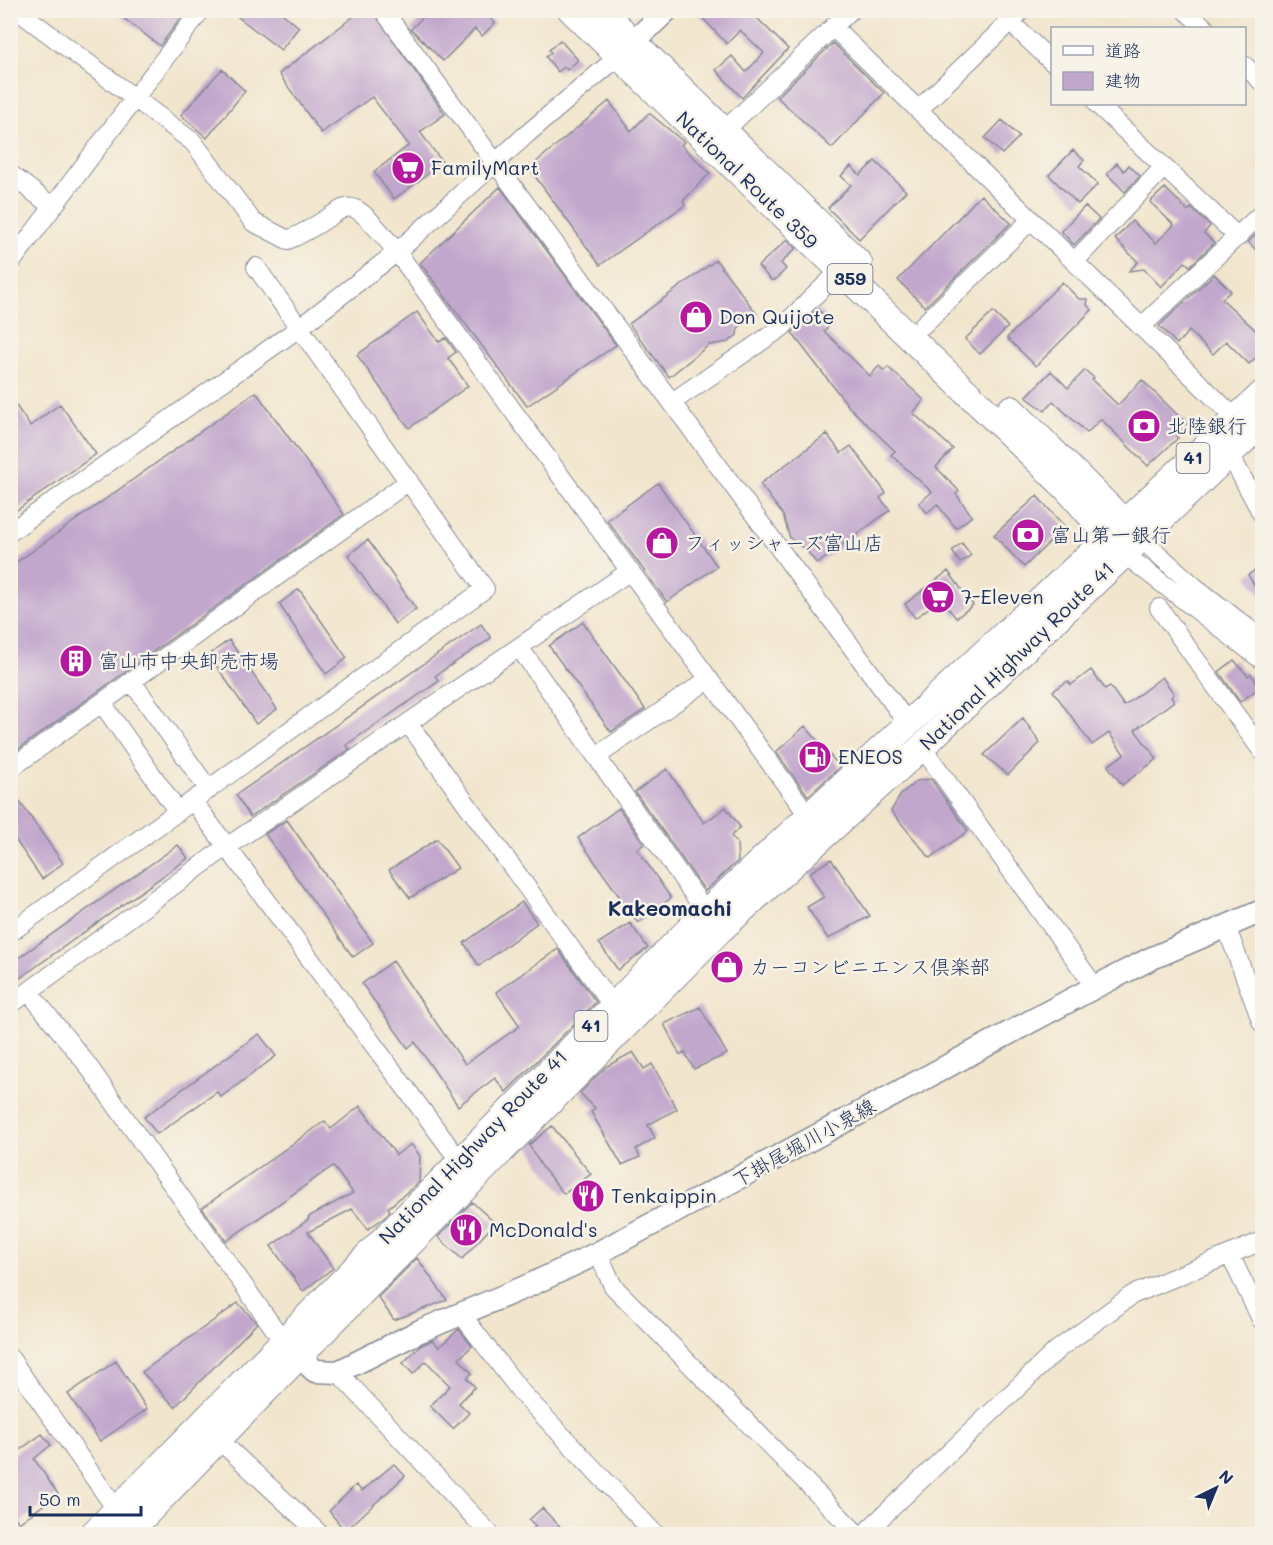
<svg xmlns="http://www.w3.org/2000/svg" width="1273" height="1545" font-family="Mali,'Klee One',sans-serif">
<rect width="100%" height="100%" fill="#f7f3e8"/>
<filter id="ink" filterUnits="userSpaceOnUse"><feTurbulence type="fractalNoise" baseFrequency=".0167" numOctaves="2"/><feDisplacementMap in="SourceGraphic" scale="12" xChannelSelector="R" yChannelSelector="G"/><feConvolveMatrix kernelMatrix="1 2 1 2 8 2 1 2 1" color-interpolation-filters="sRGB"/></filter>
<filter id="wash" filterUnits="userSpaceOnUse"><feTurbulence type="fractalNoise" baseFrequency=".008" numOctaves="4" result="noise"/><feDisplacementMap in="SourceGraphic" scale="24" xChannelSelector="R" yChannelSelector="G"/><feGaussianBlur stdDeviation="1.35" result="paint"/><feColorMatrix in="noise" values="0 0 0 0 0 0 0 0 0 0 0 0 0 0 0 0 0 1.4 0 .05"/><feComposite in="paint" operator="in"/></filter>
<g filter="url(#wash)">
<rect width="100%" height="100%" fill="#f2e5cd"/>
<g id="blocks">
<path fill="#c2a7cd" d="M113,10H187L160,46Z
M229,10H278L299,27L281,50Z
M362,10H372L445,114L420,132L443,163L394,199L374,172L409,145L372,97L321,133L279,74Z
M430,10H482L495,23L482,36L475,29L443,61L411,29Z
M695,10H761L755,16L788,49L742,98L716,70L732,56L746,72L764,53L740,30L727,44Z
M560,40L578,60L567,70L564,67L558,72L546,57L551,52L549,50Z
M833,43L884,93L832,148L777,97Z
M222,69L245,91L207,138L181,115Z
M609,101L631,131L649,113L684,142L681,145L710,173L683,201L685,205L600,265L529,168Z
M1002,120L1019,137L1002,154L985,138Z
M1073,150L1084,160L1079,166L1098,184L1078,204L1049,175Z
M875,161L906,191L859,239L828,208L851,185L841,176L851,166L860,175Z
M1117,163L1124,171L1129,165L1140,176L1125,192L1107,174Z
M500,187L616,345L527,406L420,263Z
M1165,188L1188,211L1191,208L1210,226L1204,233L1214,243L1190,266L1185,262L1161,287L1144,269L1129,271L1138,262L1115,239L1132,221L1156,243L1174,225L1150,202Z
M981,195L1011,223L925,307L898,280Z
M1085,206L1099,219L1074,245L1061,231Z
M1263,228V257L1248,242Z
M787,240L796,248L781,263L786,269L775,280H771L758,266Z
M716,260L757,314L738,328L737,335L728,342L709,345L669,377L629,324Z
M1214,274L1231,291L1222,299L1263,337V351L1249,364L1226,341L1213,354L1189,331L1177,344L1159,326Z
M1062,282L1079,299H1088L1087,305L1092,310L1036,366L1007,338Z
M817,309L832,323L824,331L870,376L879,366L884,371L888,367L924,400L913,413L953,449L936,467L959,491L956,494L972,516L956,528L937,504L927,513L919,503L932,492L891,455L895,451L849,407L792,333Z
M417,312L439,342L446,338L456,352L448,358L468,386L409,428L357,355Z
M993,312L1008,327L980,354L965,339Z
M1085,370L1094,378L1092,380L1118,405L1142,380L1187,424L1176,436L1178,438L1148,466L1101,419L1087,433L1053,401L1045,411L1026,397L1051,371L1068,388Z
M256,392L344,514L10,755V567Z
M10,397L30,426L60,404L96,454L10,515Z
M827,434L841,453L851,446L886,493L880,498L890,510L817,564L808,552L790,538L783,515L760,484Z
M658,483L717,566L667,602L607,520Z
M1037,496L1065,527L1024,567L994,535Z
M368,540L416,609L395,624L348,555Z
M962,543L971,555L960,563L952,551Z
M1263,565V599L1248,575Z
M948,571L973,605L956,618L941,599L915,618L905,604Z
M299,589L347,658L326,674L279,604Z
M583,622L645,709L611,732L549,646Z
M481,624L491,638L435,676L439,681L346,745L350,749L250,817L236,795Z
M229,640L277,709L256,724L209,655Z
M1234,660L1248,676L1251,674L1260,687L1240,702L1219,672Z
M1091,670L1105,689L1110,686L1124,706L1162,677L1174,694L1171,697L1174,701L1135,730L1157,759L1122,785L1108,766L1124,754L1109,733L1092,745L1053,691L1068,681L1071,685Z
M1023,718L1040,743L1008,775L984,755Z
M805,726L840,767L808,796L776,752Z
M667,769L704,823L726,807L740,827L731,836L737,843L738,861L705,891L635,792Z
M931,779L968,831L930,858L891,811L902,793L917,781Z
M10,788L63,863L42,879L10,832Z
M619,808L644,844L637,849L671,898L638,923L578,838Z
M287,820L373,943L353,957L265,834Z
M437,839L458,868L410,898L389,870Z
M178,845L188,858L10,985V964Z
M831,859L870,916L828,939L807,907L824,897L809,873Z
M522,902L537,923L479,966L464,943Z
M630,923L648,948L618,970L599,943Z
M558,949L596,1002L506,1092L495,1078L458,1106L415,1042L408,1048L362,984L393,961L465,1064L520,1026L496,992Z
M733,956L740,967L723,978L715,967Z
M700,1007L727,1054L694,1069L685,1053L680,1055L664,1024Z
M259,1034L276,1056L221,1097L217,1092L157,1134L144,1117Z
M633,1052L644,1069L652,1064L677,1109L648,1125L655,1138L636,1149L640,1157L622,1165L591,1112L595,1108L580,1093L607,1066Z
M360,1106L396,1155L411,1144L420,1156L419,1182L388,1208L390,1211L385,1217L368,1229L352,1209L308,1232L333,1268L303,1291L271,1246L309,1219L308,1217L353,1193L333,1166L226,1241L202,1208L325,1121L331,1129Z
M552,1126L591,1174L564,1194L542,1167L529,1145Z
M472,1202L495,1223L462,1259L438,1237Z
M417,1258L447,1300L394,1320L378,1297Z
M238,1303L257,1323L175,1407L142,1372Z
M459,1329L472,1346L459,1359L472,1373L467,1378L475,1387L459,1403L469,1413L453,1429L430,1406L450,1386L426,1361L413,1374L403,1363L420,1346L432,1340L439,1347Z
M116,1361L147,1409L100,1441L68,1394Z
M42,1434L51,1445L34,1459L58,1494L19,1523L10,1510V1457Z
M394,1464L405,1476L345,1531L329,1511L356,1485L362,1491Z
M542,1508L562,1529L557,1534H527L536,1526L529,1520Z"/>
</g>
</g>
<g filter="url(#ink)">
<use href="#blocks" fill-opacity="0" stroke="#868a96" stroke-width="1.5"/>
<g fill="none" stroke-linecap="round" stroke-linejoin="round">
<g stroke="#868a96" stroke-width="20">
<path id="minor" d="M17,10L193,142L253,222L288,240C357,210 338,180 397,252L808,815
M383,10L909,725
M1185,10L1205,28
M1010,22L1052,62
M833,27L1236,419
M1244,65L1262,82
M1097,104L1238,237
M918,110L1022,10
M724,131L851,10
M10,174L53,207
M1074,262L1164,167
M10,264L201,10
M923,325L1031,220
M1141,327L1262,213
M672,402L781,328L841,270
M1229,453L1262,514
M10,532L299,328L397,252L527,134L619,56
M1140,538L1195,587L1262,639
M1124,554L1262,660
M1159,608L1262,751
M519,647L706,912
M133,683L209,790
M102,703L178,812
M408,723L612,1005
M922,747L1095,987
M597,756L709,679
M10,769L409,481
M193,801L467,1171
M1226,926L1262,1023
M10,933L485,589L256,267
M29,992L86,1063L283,1341
M10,1005L218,853L630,571
M598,1253L613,1286L857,1534
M1231,1257L1262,1321
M462,1315L521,1392L655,1534
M10,1358L116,1509
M338,1372L490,1534
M219,1440L320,1534
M864,1534L1057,1350L1132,1295L1262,1241"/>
</g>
<g stroke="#868a96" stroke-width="25">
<path id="major" d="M620,55L667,10
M286,1344L315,1371L338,1372L420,1331L530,1285L598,1253L1095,987L1150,959L1262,911"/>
</g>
<g stroke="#868a96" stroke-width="28">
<path id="highway" d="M571,10L1067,489L1120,549
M601,10L859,263
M1011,409L1136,534
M93,1534L706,912L1262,394
M127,1534L299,1356L720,930L922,747L1262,423"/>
</g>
<use href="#minor" stroke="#fff" stroke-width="18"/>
<use href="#major" stroke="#fff" stroke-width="22"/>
<use href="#highway" stroke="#fff" stroke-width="26"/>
</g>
</g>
<defs>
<g id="supermarket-disc" transform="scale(1.725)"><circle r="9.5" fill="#b5179e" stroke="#f7f3e8"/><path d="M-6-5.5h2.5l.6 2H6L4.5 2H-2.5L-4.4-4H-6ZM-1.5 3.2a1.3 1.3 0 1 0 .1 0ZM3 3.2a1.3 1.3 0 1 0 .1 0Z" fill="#fff"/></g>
<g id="shop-disc" transform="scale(1.725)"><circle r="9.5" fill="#b5179e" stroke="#f7f3e8"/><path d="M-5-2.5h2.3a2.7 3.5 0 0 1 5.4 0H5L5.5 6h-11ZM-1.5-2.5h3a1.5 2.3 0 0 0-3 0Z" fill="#fff"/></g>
<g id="bank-disc" transform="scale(1.725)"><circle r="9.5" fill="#b5179e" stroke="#f7f3e8"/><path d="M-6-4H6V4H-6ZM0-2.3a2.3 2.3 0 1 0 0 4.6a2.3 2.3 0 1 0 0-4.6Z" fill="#fff"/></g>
<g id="building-disc" transform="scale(1.725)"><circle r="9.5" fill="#b5179e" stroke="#f7f3e8"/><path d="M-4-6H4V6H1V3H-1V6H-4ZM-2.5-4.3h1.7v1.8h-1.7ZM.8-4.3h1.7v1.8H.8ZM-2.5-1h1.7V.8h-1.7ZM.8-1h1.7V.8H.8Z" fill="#fff"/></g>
<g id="fuel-disc" transform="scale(1.725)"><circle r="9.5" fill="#b5179e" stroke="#f7f3e8"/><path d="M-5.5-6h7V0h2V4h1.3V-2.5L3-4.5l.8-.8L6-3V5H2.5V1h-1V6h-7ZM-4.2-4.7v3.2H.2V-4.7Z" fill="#fff"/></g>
<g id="restaurant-disc" transform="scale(1.725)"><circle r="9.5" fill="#b5179e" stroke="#f7f3e8"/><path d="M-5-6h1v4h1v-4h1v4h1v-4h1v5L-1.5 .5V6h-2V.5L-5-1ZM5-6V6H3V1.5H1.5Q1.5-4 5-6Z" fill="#fff"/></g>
</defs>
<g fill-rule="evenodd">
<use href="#supermarket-disc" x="408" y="168"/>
<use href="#shop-disc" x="696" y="317"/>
<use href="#bank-disc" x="1144" y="426"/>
<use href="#bank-disc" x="1028" y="535"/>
<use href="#shop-disc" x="662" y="543"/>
<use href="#supermarket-disc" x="938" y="597"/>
<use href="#building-disc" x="76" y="661"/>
<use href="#fuel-disc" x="815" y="757"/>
<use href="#shop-disc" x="727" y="967"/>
<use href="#restaurant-disc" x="588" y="1196"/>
<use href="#restaurant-disc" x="466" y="1230"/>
</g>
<g text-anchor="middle" stroke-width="5" stroke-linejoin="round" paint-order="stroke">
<g fill="#f7f3e8" stroke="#5d6a87" stroke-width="1.5">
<rect x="827.5" y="264" width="45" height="30" rx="4.5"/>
<rect x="1176.5" y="443" width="33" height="30" rx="4.5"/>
<rect x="574.5" y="1011" width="33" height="30" rx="4.5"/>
</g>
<g font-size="18" font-weight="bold" fill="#1b2f5e">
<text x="850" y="285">359</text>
<text x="1193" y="464">41</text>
<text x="591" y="1032">41</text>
</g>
<g font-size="20" fill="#1b2f5e" stroke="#f7f3e8" text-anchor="start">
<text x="431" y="175">FamilyMart</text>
<text x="719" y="324">Don Quijote</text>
<text x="1167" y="433">北陸銀行</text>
<text x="1051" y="542">富山第一銀行</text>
<text x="685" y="550">フィッシャーズ富山店</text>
<text x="961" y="604">7-Eleven</text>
<text x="99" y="668">富山市中央卸売市場</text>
<text x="838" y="764">ENEOS</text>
<text x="750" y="974">カーコンビニエンス倶楽部</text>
<text x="611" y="1203">Tenkaippin</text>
<text x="489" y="1237">McDonald's</text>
</g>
<g font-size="20" fill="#1b2f5e" stroke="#f7f3e8">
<text transform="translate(747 180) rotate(44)" y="7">National Route 359</text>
<text transform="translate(1017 656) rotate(-44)" y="7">National Highway Route 41</text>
<text transform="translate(804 1143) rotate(-29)" y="7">下掛尾堀川小泉線</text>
<text transform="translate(473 1147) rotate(-46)" y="7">National Highway Route 41</text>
</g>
<g font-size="21" font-weight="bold" fill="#1b2f5e" stroke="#f7f3e8">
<text x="670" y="916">Kakeomachi</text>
</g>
</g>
<rect width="1273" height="1545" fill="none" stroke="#f7f3e8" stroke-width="36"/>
<rect x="1051" y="27" width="195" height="78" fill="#f7f3e8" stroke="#9fa5b1" stroke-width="1.5"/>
<rect x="1063" y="46" width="30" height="9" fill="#ffffff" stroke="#9fa5b1" stroke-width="1.5"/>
<text x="1105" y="57" font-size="18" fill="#1b2f5e">道路</text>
<rect x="1063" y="72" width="30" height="18" fill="#c2a7cd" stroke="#9fa5b1" stroke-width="1.5"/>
<text x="1105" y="87" font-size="18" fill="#1b2f5e">建物</text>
<g transform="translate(1216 1488) rotate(43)" stroke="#f7f3e8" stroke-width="4.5" paint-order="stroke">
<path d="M0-4.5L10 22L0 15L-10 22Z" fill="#1b2f5e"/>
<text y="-9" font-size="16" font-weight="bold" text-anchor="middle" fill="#1b2f5e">N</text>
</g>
<path d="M30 1506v9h111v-9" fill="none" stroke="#1b2f5e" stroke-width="3"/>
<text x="39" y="1506" font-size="18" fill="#1b2f5e" stroke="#f7f3e8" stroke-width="4.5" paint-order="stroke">50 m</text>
</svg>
